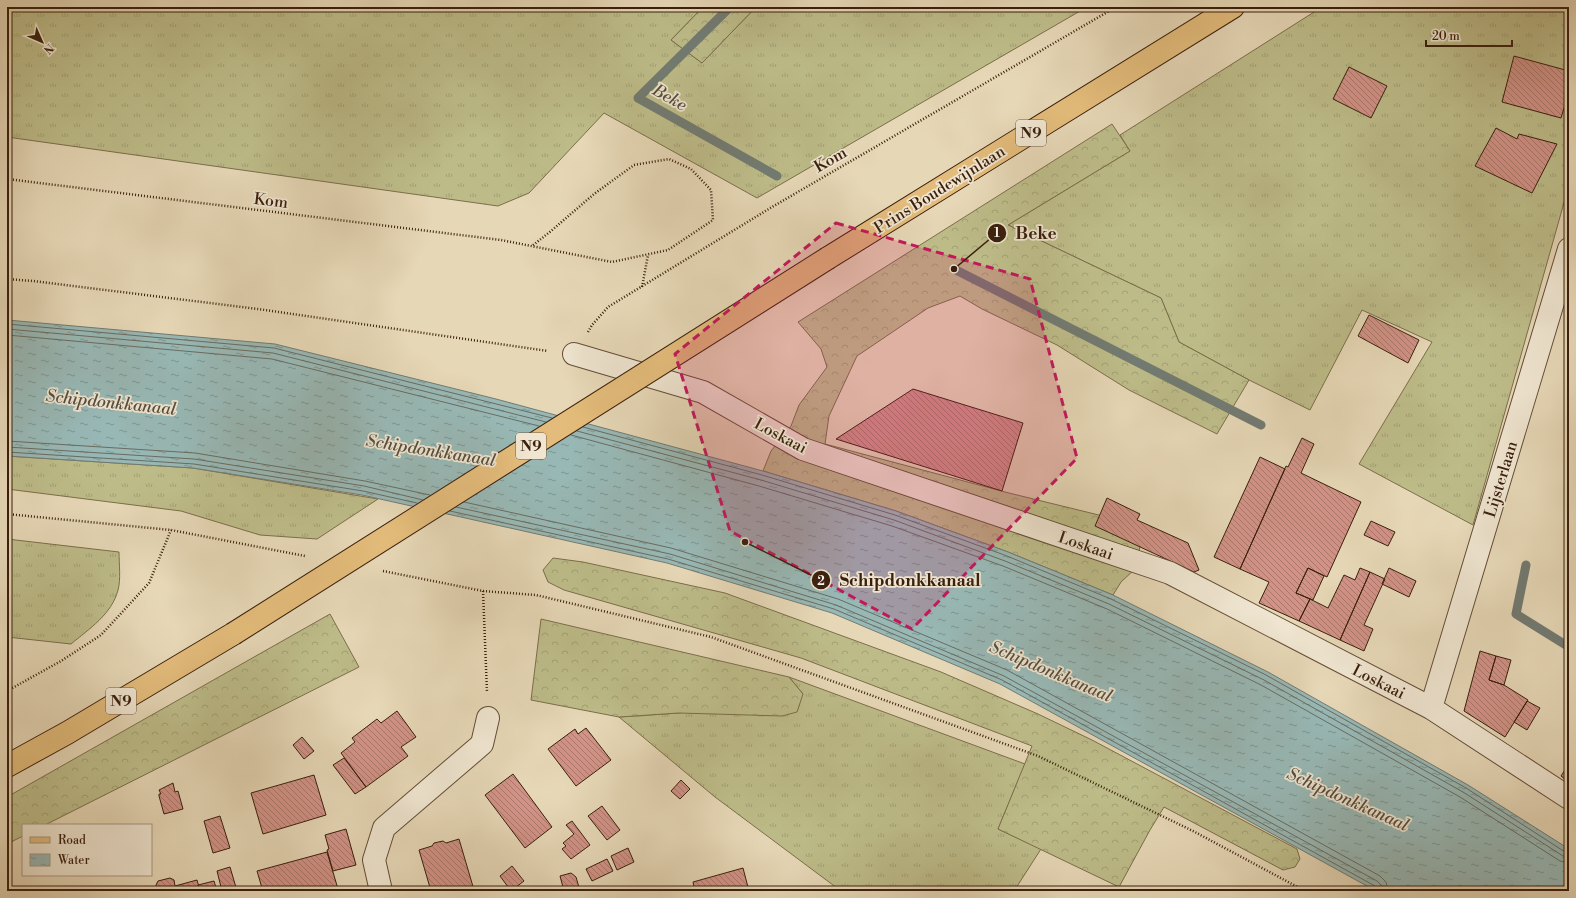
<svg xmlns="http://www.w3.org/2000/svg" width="1576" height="898" font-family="'Libre Bodoni',serif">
<defs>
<pattern id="grass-tufts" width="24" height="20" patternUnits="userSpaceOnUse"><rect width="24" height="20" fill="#bdbc89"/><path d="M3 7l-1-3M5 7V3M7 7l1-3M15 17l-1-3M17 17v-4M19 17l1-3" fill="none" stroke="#a3a175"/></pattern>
<pattern id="forest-crowns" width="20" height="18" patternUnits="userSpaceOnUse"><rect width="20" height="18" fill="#bdbc89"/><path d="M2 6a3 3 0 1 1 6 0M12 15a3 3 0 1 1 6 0" fill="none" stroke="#a3a175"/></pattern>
<pattern id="water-ripples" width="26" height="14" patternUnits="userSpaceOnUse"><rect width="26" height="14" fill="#98b8b5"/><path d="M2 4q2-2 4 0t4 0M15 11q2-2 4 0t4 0" fill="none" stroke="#7d9592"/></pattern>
<pattern id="building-back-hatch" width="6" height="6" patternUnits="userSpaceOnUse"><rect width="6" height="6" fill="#d29286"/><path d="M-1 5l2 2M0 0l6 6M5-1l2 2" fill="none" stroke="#ab776c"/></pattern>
</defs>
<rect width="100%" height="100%" fill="#e6d7b6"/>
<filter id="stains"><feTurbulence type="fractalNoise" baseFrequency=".005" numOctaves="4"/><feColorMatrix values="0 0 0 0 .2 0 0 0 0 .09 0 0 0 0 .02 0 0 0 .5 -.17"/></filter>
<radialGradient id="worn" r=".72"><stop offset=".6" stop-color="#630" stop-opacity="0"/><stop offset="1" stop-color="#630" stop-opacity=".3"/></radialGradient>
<path fill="url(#grass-tufts)" stroke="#7c6e4b" d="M7,7H703L671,40L702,63L756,7H1087L757,198L604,113L529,193L498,206L7,137Z
M1322,7H1569V185L1473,525L1359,464L1432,342L1362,310L1310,410L1249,380L1179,342L1161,298L1008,225L1130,151L1120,135Z
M7,456L193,468L378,499L317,539L260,535L181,511L7,489Z
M7,539L119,552C119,563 121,580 118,590C112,614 89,629 71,644L7,637Z
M789,677L1025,764L998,829L1041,849L1014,891H841L715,797L619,717L679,713L803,694Z"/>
<path fill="url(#forest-crowns)" stroke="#7c6e4b" d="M703,7H756L702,63L671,40Z
M1112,124L1130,151L1008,225L1161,298L1179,342L1249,380L1217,434L1129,390L1057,345L982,309L960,296L928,308L857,356L829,416L825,444L1009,493L1111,518L1140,546L1135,569L1121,582L1113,595L1008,552L896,511L763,471L771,451L791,426L799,405L827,367L821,349L798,322Z
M553,558L583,562L725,593L941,672L1038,714L1092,740L1297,849L1300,859L1295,867L1283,870L1164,807L1150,830L1119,887L998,829L1032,746L801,658L564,590L548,582L543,570Z
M330,614L359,667L45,825H23V836L7,844V797Z
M541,619L789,677L803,694L797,712L782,716L679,713L619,717L531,700Z"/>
<path fill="url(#water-ripples)" stroke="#727b72" d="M7,320L275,344L496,399L763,471L896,511L1008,552L1113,595L1268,672L1468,785L1569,849V891H1376L1000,684L832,613L667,563L362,495L193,468L7,456Z"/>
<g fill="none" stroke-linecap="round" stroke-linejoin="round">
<path stroke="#696c61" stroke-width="1" d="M7,324L274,348L552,418
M7,329L273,353L546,422
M7,335L272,359L539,426
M583,427L762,475L895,515L1007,556L1111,599L1266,675L1466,788L1565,852H1569
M577,431L761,480L894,520L1005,561L1109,604L1264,680L1463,792L1563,856L1569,857
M571,435L759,486L892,526L1003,566L1107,609L1261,685L1460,797L1560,861L1569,863
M7,441L195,453L365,481L430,495
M7,447L194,459L364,486L423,500
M7,452L194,464L363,491L417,503
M464,502L671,548L838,599L1007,670L1380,876L1386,882L1388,891
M456,507L670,554L836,605L1004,676L1377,881L1381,885L1382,891
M450,511L668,559L834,609L1002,680L1375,886L1377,891"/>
<path stroke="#727b72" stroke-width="9" d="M730,7L638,98L777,176
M954,269L1261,425
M1526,565L1516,614L1569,647"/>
</g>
<path fill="url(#building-back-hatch)" stroke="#3a1f0d" d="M1514,56L1569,71V95H1568L1561,118L1502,102Z
M1349,67L1387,86L1371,118L1333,99Z
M1496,128L1517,139L1519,134L1557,144L1532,193L1475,166Z
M1369,315L1419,340L1408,363L1358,336Z
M913,389L1023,423L1002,491L836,439Z
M1302,438L1314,444L1301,473L1361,502L1327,577L1308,568L1296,593L1310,599L1299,621L1259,603L1269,582L1240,569L1286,466L1288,467Z
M1260,457L1285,469L1240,569L1214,557Z
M1107,498L1140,514L1137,520L1188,543L1199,570L1194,572L1095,526Z
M1371,521L1395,532L1388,546L1364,535Z
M1308,568L1324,576L1313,600L1296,593Z
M1360,568L1370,572L1340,640L1299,621L1310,599L1328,608L1344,575L1355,580Z
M1389,568L1416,581L1409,597L1382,584Z
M1370,572L1385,579L1364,625L1373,629L1364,651L1340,640Z
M1480,651L1496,656L1489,680L1504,685L1528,700L1505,737L1464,711Z
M1496,656L1511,660L1504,685L1489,680Z
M1527,701L1540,708L1527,730L1514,722Z
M397,711L416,737L401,747L408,756L366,787L341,753L355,742L352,738L377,719L381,723Z
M586,728L611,760L576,786L548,749L575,729L578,734Z
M302,737L314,751L304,759L293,745Z
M344,758L366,787L355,794L333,765Z
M1569,764V782L1561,776Z
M513,774L552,827L525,848L485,795Z
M314,775L326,815L263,834L251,793Z
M681,780L690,789L680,799L671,791Z
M173,783L175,792L178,791L183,809L164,814L159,796V794H161L159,790Z
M602,806L620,830L607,840L588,816Z
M220,816L230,848L213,853L204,821Z
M572,821L590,845L571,859L562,849L566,846L563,843L574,834L566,825Z
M346,829L356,865L333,871L327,850L329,849L325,835Z
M459,839L474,890L431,891L419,850L432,846L434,843L443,841L446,843Z
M628,848L634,862L617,870L611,856Z
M327,852L338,889L330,891H251L262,888L257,871Z
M607,859L613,871L592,881L586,869Z
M512,866L524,881L511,891L500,876Z
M230,867L237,891H222L217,871Z
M743,868L749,891H695L693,882Z
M571,873L576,877L580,891H564L560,876Z
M170,878L174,880L175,886L197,880L200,891H157L156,885L158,881Z
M214,881L217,891H200L198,885Z"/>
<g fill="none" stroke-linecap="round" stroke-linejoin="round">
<g stroke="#654d37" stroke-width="24">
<path id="minor" d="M574,354L703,392L803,449L1170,573L1431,708L1569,798
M1431,708L1569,249
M381,891L374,860L384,828L482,744L488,718"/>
</g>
<g stroke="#3a1f0d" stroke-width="24">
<path id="major" d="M828,258L1233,7
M7,766L67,733L233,634"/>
</g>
<path stroke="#3a1f0d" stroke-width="2.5" stroke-dasharray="1 2" stroke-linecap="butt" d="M7,179L501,240L612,262L668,250L713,220L711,190L691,169L669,159L634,165L594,194L551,231L532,246
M7,279L33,281L258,309L548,351
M642,287L648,255
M588,332L592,325L608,307L772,207L1116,7
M7,514L171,530L305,556
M383,571L483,591L536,595L711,637L1038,756L1193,831L1305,891
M483,591L487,692
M7,691L61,661L101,635L149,583L171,530"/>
<use href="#minor" stroke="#efe5d0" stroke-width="22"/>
<use href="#major" stroke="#e3bc7b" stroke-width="22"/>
<g stroke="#3a1f0d" stroke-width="24" stroke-linecap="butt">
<path id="major-bridge" d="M233,634L828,258"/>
</g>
<use href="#major-bridge" stroke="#e3bc7b" stroke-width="22"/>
</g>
<path fill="#c2185b" fill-opacity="0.2" stroke="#c2185b" stroke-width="3" stroke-dasharray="8 5" stroke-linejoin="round" d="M836,223L1030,279L1077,458L912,629L730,531L675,354Z"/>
<g text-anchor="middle" stroke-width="3.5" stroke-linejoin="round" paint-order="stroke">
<g fill="#efe5d0" stroke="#705a48" stroke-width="1">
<rect x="1016" y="120" width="30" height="26" rx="3"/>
<rect x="516" y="433" width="30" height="26" rx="3"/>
<rect x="106" y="688" width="30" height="26" rx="3"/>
</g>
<g font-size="15" font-weight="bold" fill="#3a1f0d">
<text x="1031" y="138">N9</text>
<text x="531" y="451">N9</text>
<text x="121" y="706">N9</text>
</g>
<g font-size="16" fill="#3a1f0d" stroke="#efe5d0">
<text transform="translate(830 159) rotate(-30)" y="6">Kom</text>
<text transform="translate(939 189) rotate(-32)" y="6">Prins Boudewijnlaan</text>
<text transform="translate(271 200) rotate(7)" y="6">Kom</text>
<text transform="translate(781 435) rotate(28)" y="6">Loskaai</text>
<text transform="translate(1500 479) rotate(-73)" y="6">Lijsterlaan</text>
<text transform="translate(1086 545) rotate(19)" y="6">Loskaai</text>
<text transform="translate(1379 681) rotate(27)" y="6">Loskaai</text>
</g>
<g font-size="17" font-style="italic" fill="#564d3f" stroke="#efe5d0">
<text transform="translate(670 97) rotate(30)" y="6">Beke</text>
<text transform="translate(111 402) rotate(6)" y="6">Schipdonkkanaal</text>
<text transform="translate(431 450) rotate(9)" y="6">Schipdonkkanaal</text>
<text transform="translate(1051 671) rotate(23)" y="6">Schipdonkkanaal</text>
<text transform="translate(1348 799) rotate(24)" y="6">Schipdonkkanaal</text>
</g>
</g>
<path fill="none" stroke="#3a1f0d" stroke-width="1.5" d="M954 269L997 233M745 542L821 580"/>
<g fill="#3a1f0d" stroke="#efe5d0" stroke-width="1.5">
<circle cx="954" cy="269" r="4"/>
<circle cx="745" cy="542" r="4"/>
<circle cx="997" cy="233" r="10"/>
<circle cx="821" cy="580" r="10"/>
</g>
<g font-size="12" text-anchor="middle" font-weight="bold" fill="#fff">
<text x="997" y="237">1</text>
<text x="821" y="585">2</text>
</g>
<g font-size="17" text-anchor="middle" font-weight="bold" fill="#3a1f0d" stroke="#efe5d0" stroke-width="3.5" stroke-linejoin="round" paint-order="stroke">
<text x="1036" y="239">Beke</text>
<text x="910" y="586">Schipdonkkanaal</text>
</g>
<rect width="1576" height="898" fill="none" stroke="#e6d7b6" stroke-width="24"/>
<rect x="8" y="8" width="1560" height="882" fill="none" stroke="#3a1f0d" stroke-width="2"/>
<rect x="12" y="12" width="1552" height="874" fill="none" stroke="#3a1f0d"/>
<rect x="22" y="824" width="130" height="52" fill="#efe5d0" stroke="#a79682"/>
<rect x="30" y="837" width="20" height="6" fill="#e3bc7b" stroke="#a79682"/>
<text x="58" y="844" font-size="12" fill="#3a1f0d">Road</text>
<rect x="30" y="854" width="20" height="12" fill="url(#water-ripples)" stroke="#a79682"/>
<text x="58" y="864" font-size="12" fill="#3a1f0d">Water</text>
<g transform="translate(42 42) rotate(135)" stroke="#efe5d0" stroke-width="3" paint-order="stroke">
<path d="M0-3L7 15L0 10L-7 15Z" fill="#3a1f0d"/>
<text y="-6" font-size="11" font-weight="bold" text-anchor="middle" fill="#3a1f0d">N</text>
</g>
<path d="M1426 40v6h86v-6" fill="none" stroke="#3a1f0d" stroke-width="2"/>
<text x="1432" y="40" font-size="12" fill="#3a1f0d" stroke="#efe5d0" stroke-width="3" paint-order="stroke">20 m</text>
<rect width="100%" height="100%" filter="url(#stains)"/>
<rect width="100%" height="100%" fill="url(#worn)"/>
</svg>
